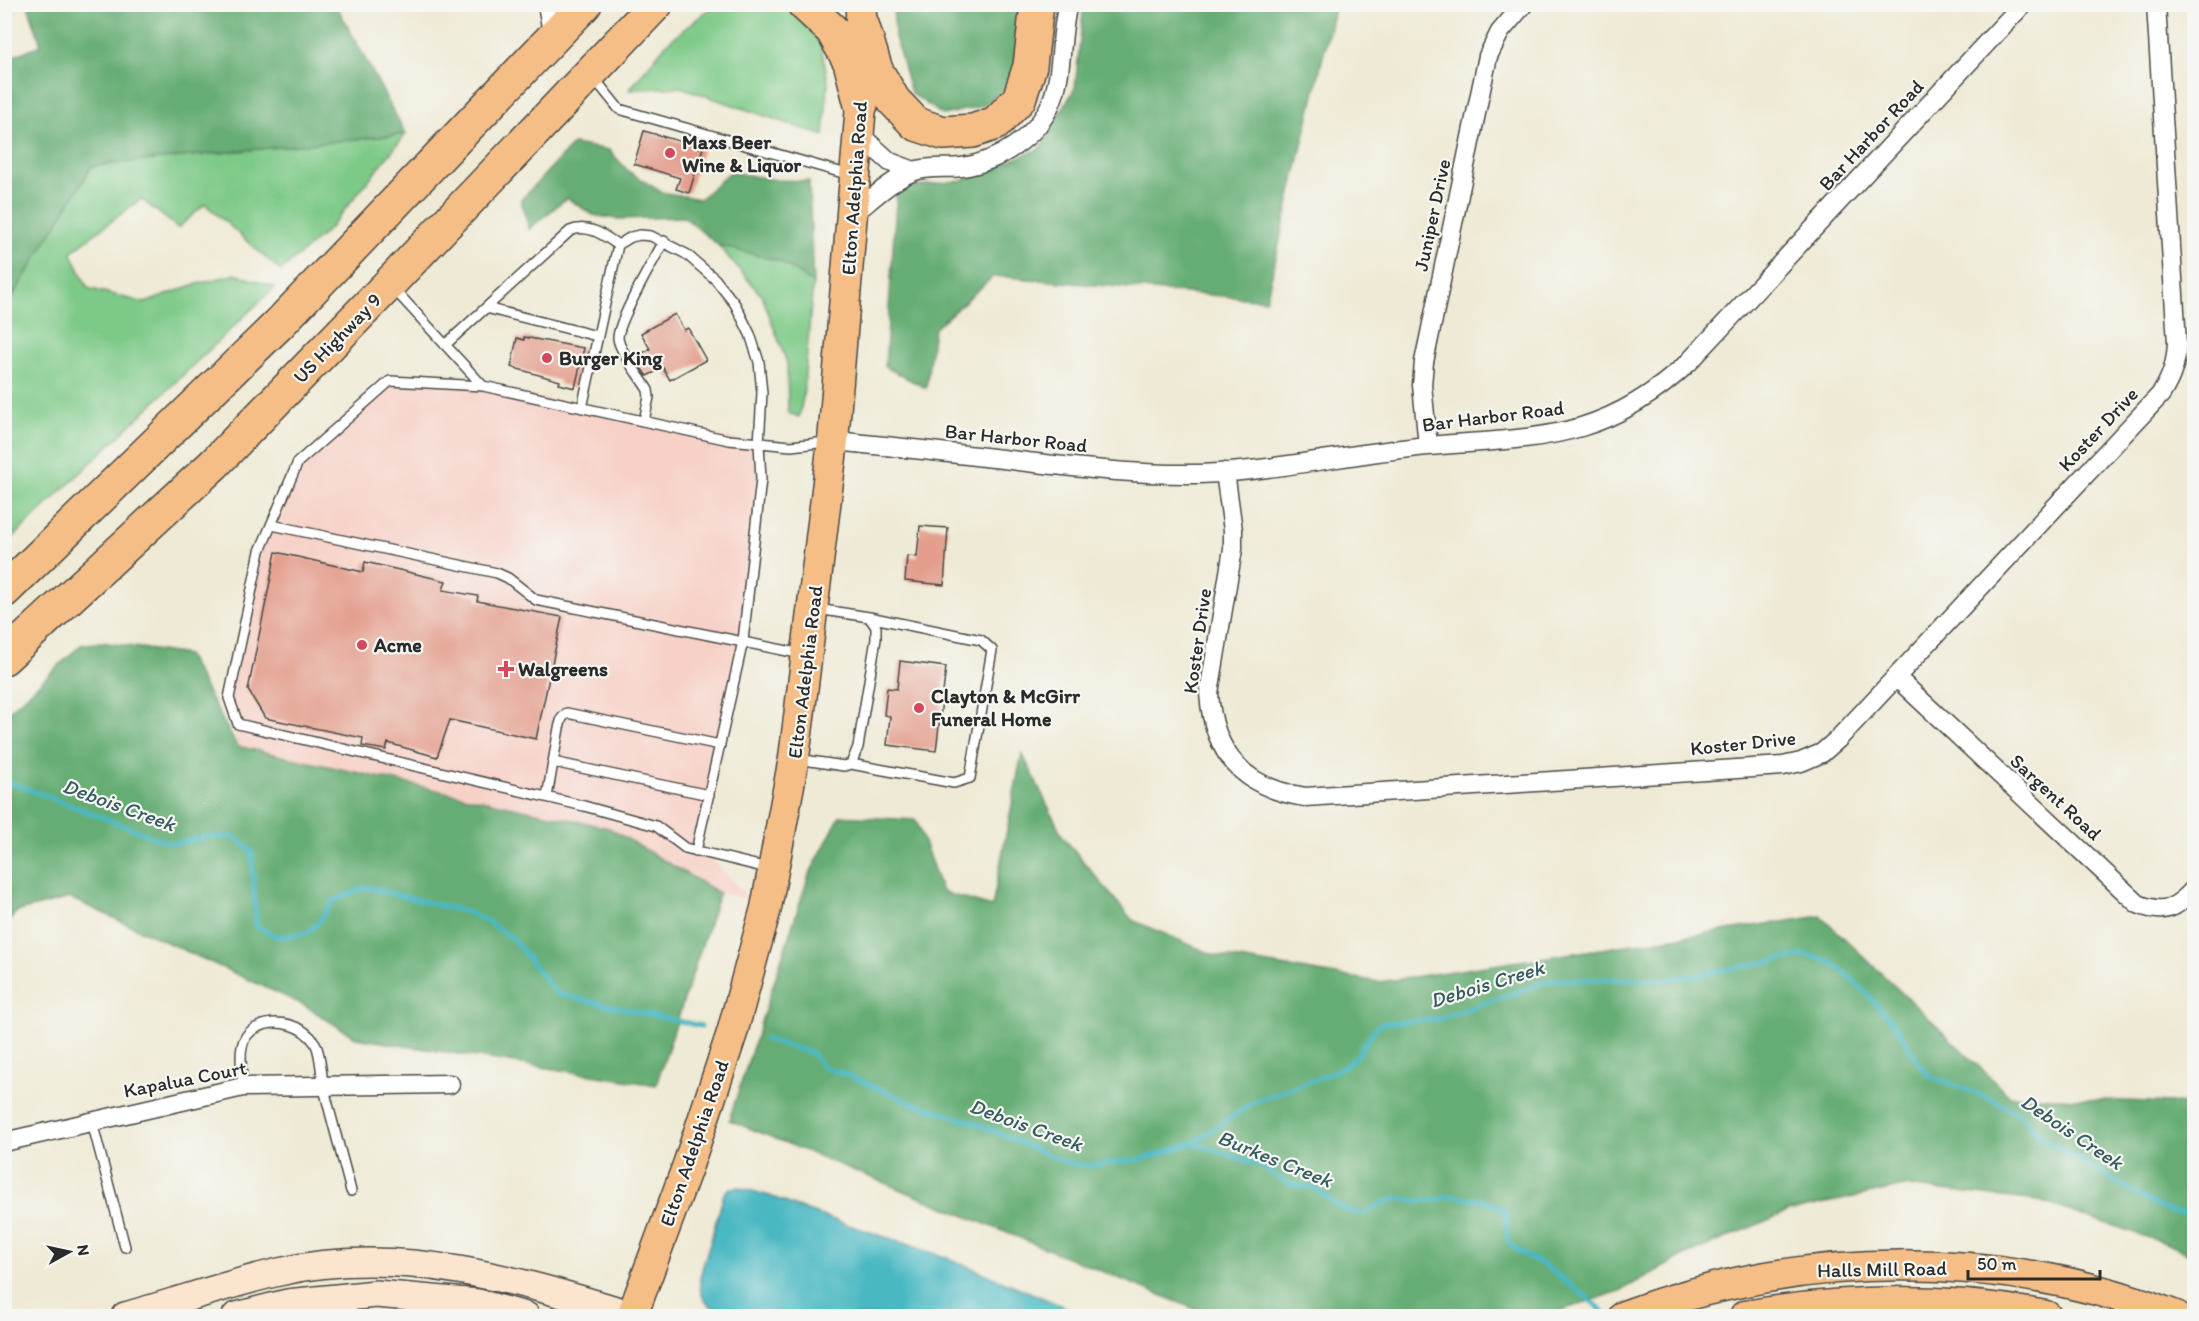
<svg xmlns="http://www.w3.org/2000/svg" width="2199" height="1321" font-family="Itim,sans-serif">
<rect width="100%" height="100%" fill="#f6f6f2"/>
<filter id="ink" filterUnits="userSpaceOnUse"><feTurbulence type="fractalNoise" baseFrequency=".0167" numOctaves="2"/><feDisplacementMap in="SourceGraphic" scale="12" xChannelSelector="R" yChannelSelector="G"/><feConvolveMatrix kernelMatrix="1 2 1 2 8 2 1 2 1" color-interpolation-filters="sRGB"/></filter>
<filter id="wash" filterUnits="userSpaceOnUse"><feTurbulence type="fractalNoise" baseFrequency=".008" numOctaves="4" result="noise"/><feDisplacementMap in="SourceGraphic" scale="24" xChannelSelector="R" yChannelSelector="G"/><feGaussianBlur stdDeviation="1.35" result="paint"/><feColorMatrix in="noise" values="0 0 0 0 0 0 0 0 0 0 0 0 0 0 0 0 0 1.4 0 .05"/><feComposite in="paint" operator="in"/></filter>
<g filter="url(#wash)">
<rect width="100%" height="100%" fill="#efead5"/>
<path fill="#f7d1c7" d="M390,381L483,386L759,444L743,641L698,843L749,899L719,893L609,828L237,746L229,698L260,551L298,462Z"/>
<path fill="#7dc987" stroke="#547a59" stroke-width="1.5" d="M722,4L785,5L795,8L819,35L828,81L824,136L680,87L629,90L667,43L712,7Z
M406,134L329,229L281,271L205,204L178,228L141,199L71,252L88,288L145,303L190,286L235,274L275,287L5,545L4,309L92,166Z
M718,245L780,261L813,283L803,398L799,417L788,413L787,363L762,296Z"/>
<path fill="#66ad74" stroke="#486c50" stroke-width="1.5" d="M28,5H336L406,134L92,166L5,309V59L41,45Z
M893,5H1024L1015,82L982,106L943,115L911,93L895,37Z
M1089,5H1335L1266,300L994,276L934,329L926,388L885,367L897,188L962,181L1039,149L1075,88L1083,11Z
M573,144L609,150L629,172L661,192L700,199L730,172L776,180L809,181L813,283L780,261L718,245L684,217L617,219L593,215L567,198L529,229L521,200Z
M101,642L187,655L237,746L609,828L719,893L656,1085L356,1038L304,1005L70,898L16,912L5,927V715L81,645Z
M1022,753L1063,837L1132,920L1214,955L1379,982L1821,916L2010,1096L2194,1104V1256L2168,1244L2039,1201L1905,1186L1789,1211L1682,1257L1620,1291L1544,1316H1212L729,1120L809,875L840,816L916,820L942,892L992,907Z"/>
<path fill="#49b8c2" stroke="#3a7276" stroke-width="1.5" d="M738,1187L770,1196L807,1211L948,1258L1086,1316H738C714,1309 698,1307 700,1277L724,1194L730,1188Z"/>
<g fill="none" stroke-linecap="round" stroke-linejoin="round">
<path stroke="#49b8c2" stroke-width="5" d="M4,780L172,844L206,837H235L252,852L256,926L278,937L307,933L319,922L333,901L365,887L467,912L487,921L513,939L557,994L701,1026
M765,1039L812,1053L823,1067L845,1074L912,1103L975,1123L1055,1158L1072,1164L1088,1166L1143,1159L1193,1143L1254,1102L1322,1077L1345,1066L1355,1058L1374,1030L1382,1023L1439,1019L1543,983L1556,980L1670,979L1694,976L1802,955C1813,956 1824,958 1833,964C1852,976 1892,1019 1903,1037C1913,1052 1918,1067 1933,1078L1984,1096L2018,1113L2042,1138L2152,1203L2171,1212L2194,1214
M1193,1143L1259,1165L1287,1183L1314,1188L1337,1205L1353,1213H1365L1387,1201L1400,1198L1414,1201L1436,1200L1451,1196L1487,1201L1505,1211C1509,1222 1504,1233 1510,1243C1517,1253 1534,1259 1545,1266C1567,1282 1589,1297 1608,1316"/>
</g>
<g id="blocks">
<path fill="#e39c8b" d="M644,131L703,148L689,193L676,189L680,178L634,164Z
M675,314L684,330L688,328L706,360L670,380L663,368L647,376L634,358L650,349L641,333Z
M524,337L584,348L575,388L559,384L560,381L511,367L517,338L524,340Z
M920,526L948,528L944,585L905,581L907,556L917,557Z
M276,552L363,572L365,562L446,581L443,590L478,596L477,601L562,617L536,739L450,720L437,757L388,743L386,750L362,746L363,738L265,718L248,690Z
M900,661L946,667L936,751L887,745L890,716L884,715L887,688L897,689Z"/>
</g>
</g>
<g filter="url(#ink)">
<use href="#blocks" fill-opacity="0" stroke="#484844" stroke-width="1.5"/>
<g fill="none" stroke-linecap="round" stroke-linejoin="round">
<g stroke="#484844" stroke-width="12">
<path id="lane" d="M594,78L619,109L850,175
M393,288L483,386L729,440L791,446L827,442
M486,308L597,336
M445,345L570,231C587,223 604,235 618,245L631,237L640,235L651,236L686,254L715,279L735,304L750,334L759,362L762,393L759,444L761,479L743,641L696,851
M483,386L390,381L298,462L260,551L229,698L238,724L584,806L656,826L685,848L771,869
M582,408L618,245
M644,421L649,397L648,390C641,378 619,351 618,338C618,320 654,260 664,241
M272,525L497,573L508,578L536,600L802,654
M797,759L844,766L851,764L858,747L876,639V627L869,617L817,609
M553,762L709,795
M851,764L954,783L970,778L992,650L981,640L869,617
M547,797L559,728L562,718L567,713L720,745
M243,1087C242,1066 234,1037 258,1027C278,1018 303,1025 315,1043C321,1053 321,1076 324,1088C332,1122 342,1156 351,1191
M92,1122L125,1247"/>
</g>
<g stroke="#484844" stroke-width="21">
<path id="street" d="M547,4L553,38
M858,133L890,162L914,171
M853,214C871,200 890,181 912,172C926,166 947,169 962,167C998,162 1037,137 1051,103C1064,72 1059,37 1068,4
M833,441C901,447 968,455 1036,463C1090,469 1144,475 1199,474C1276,471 1352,453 1428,446C1537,437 1604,442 1689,362L2023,4
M1428,446L1422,385L1424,362L1488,56L1500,32L1524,4
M1225,472L1233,530V549L1209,693C1213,754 1244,788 1305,797L1783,766L1801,762L1822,753L1838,739L2161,394C2172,377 2176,363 2177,343L2156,4
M1897,678L2138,904C2164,915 2177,908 2194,889
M4,1142L243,1087L450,1084"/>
</g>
<g stroke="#484844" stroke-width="30">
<path id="secondary" d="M125,1316C176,1302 227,1284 279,1272C399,1244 518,1280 632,1315
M236,1316L287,1303L376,1294L478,1303L526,1316"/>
</g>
<g stroke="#484844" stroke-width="33">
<path id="primary" d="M632,1316L688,1165L732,1033L766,908L794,758L833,441L861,105V4
M1624,1316C1799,1250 2001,1247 2176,1316
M1745,1316C1849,1298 1942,1297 2046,1316"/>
</g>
<g stroke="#484844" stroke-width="36">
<path id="highway" d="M804,4L832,30L850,62L861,105
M862,24L876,70L894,101L916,124L943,133L973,131L996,123L1019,99L1030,66L1037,4
M4,591L278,325L585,4
M4,658L214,464L389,284L656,4"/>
</g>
<use href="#lane" stroke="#fff" stroke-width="9"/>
<use href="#street" stroke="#fff" stroke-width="18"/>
<use href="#secondary" stroke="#fbe5cf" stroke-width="27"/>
<use href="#primary" stroke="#f6be87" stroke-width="30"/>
<use href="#highway" stroke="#f6be87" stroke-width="33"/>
</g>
</g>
<g fill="#d1495b" stroke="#f6f6f2" stroke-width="2">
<circle cx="670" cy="153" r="6"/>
<circle cx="547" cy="358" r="6"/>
<circle cx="362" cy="645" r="6"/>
<path d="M503 660h6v6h6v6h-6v6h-6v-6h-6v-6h6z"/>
<circle cx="919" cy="708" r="6"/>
</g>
<g text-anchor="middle" stroke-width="4.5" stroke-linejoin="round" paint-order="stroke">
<g font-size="20" fill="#2b2b2b" stroke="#f6f6f2">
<text transform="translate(1871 135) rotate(-47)" y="7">Bar Harbor Road</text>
<text transform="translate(854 188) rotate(-86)" y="7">Elton Adelphia Road</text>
<text transform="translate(1432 215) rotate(-78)" y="7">Juniper Drive</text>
<text transform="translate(337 338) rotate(-46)" y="7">US Highway 9</text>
<text transform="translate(1493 416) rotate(-7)" y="7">Bar Harbor Road</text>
<text transform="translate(2098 429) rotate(-47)" y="7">Koster Drive</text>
<text transform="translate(1016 438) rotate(6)" y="7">Bar Harbor Road</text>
<text transform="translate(1197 641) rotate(-82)" y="7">Koster Drive</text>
<text transform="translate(805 672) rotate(-83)" y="7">Elton Adelphia Road</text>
<text transform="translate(1743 743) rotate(-6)" y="7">Koster Drive</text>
<text transform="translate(2056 797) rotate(43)" y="7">Sargent Road</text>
<text transform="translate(185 1079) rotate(-11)" y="7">Kapalua Court</text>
<text transform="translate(694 1143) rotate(-71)" y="7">Elton Adelphia Road</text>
<text transform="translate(1882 1269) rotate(-1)" y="7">Halls Mill Road</text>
</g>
<g font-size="20" font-weight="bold" fill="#2b2b2b" stroke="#f6f6f2" text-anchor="start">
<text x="682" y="149">Maxs Beer<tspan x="682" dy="23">Wine &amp; Liquor</tspan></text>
<text x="559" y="365">Burger King</text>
<text x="374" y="652">Acme</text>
<text x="518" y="676">Walgreens</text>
<text x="931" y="703">Clayton &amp; McGirr<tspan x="931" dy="23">Funeral Home</tspan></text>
</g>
<g font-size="21" font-style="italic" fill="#365c60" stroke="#f6f6f2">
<text transform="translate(119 805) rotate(20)" y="7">Debois Creek</text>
<text transform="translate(1487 984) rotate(-17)" y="7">Debois Creek</text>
<text transform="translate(1026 1125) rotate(20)" y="7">Debois Creek</text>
<text transform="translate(2072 1132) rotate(34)" y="7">Debois Creek</text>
<text transform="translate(1275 1159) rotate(22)" y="7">Burkes Creek</text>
</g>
</g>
<rect width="2199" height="1321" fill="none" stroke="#f6f6f2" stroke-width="24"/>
<g transform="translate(69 1252) rotate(82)" stroke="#f6f6f2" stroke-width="4.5" paint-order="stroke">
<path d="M0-4.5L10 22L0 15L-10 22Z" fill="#2b2b2b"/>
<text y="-9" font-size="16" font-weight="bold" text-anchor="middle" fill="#2b2b2b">N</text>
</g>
<path d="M1968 1270v9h132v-9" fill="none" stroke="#2b2b2b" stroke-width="3"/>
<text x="1977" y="1270" font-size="18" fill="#2b2b2b" stroke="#f6f6f2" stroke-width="4.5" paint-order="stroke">50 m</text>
</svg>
